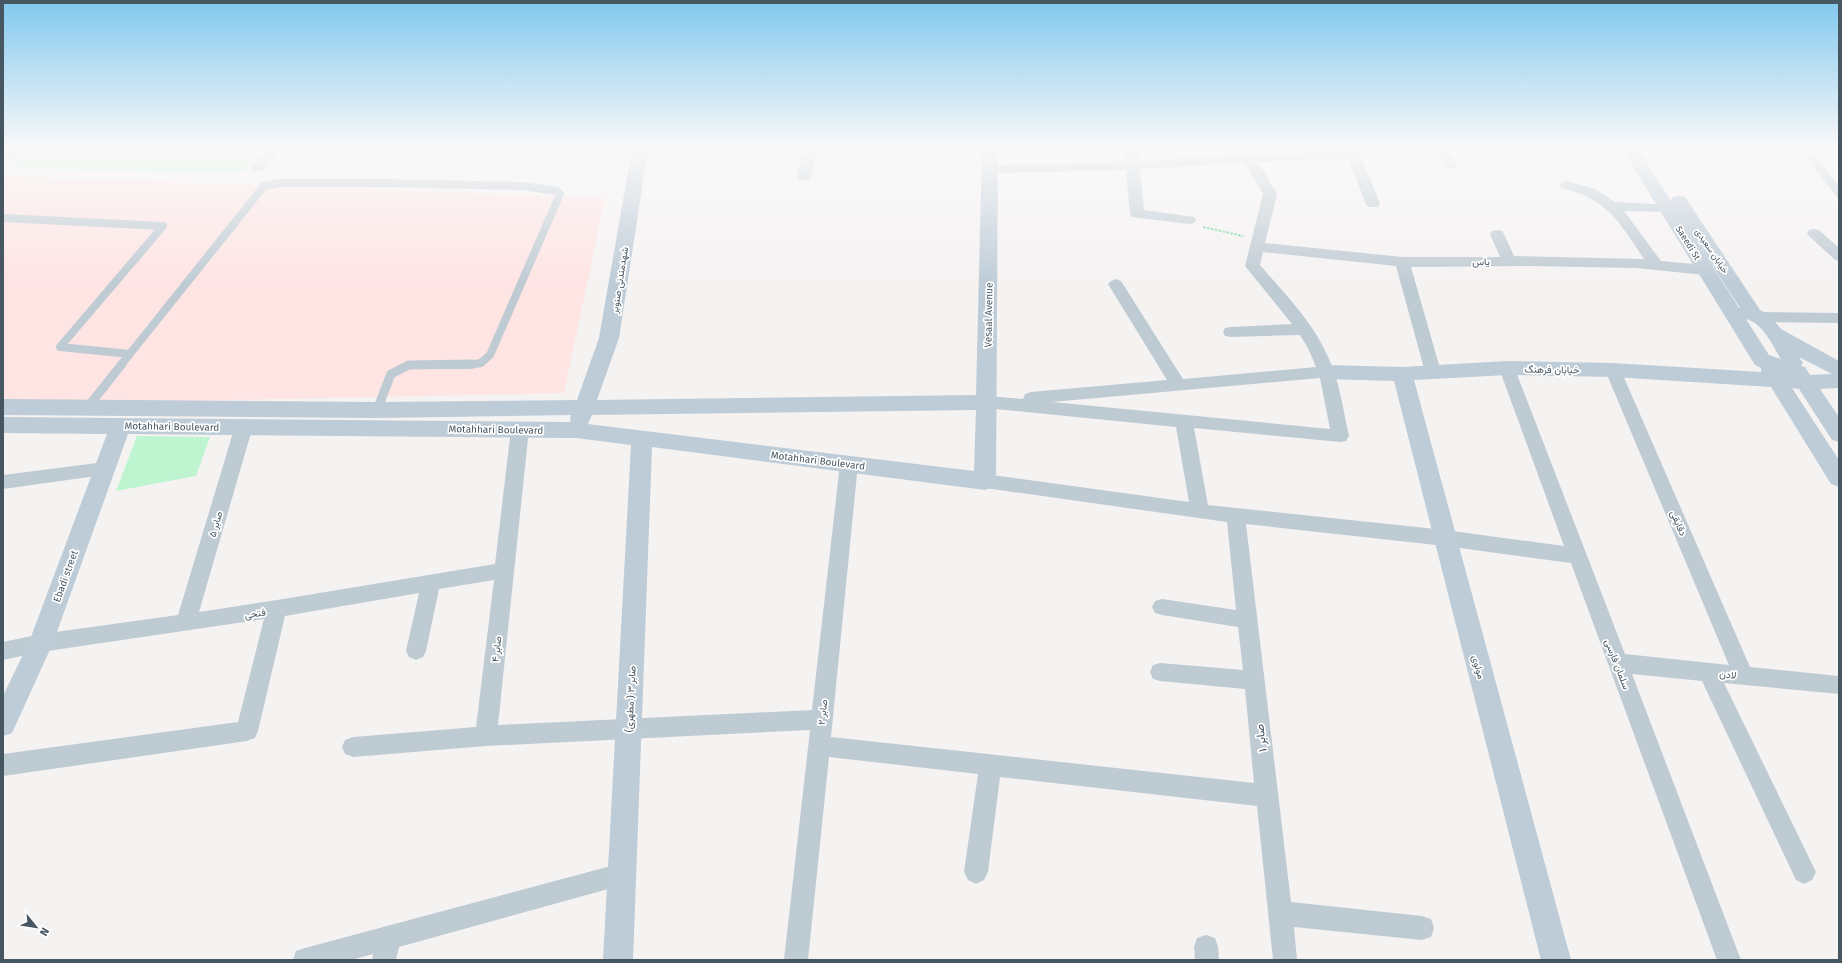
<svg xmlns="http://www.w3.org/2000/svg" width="1842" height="963" font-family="'Fira Sans',Vazirmatn,sans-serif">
<rect width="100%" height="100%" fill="#f5f2f2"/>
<path fill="#fee4e3" d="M3,176L605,198L564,393L92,403H3Z"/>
<path fill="#bef5d0" d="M137,149H265L243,172L10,169L22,158L59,154Z
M137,436L210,437L196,476L116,491Z"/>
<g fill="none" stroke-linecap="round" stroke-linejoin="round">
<path stroke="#71d79f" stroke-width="2" stroke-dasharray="2.5 1.5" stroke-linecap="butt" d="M1203,227L1243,236"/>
<path stroke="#bfcbd3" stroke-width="8" d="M1805,149L1839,193
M3,218L163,226L60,347L130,354
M121,365L264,186L278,183H387L523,186L557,191L560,194L490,355L481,363L468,365H408"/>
<path stroke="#bfcbd3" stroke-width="9" d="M87,408L122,364
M377,410L391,374L409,365L472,364"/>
<path fill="#bfcbd3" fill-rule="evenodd" d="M19,149H63L62,152L57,153L3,159V151Z
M267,149H280L263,171H253L251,168Z
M802,149H816L811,177L809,180H799L797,177Z
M1124,149H1138L1139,161L1238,155L1389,149L1388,152L1361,156L1380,204L1378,207H1368L1366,204L1348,158L1258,162L1277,194L1265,243L1402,257H1500L1490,234L1492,231L1497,230L1502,231L1504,234L1514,256L1644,259C1619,222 1609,200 1562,188L1560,185L1562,182L1567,181L1595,189L1615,202L1671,205L1673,208L1671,211L1666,212L1624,211L1661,261L1705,265L1710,267L1712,270L1710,273L1705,275L1636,268L1530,266L1411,267L1441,372L1439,376L1433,378L1427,376L1425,372L1396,266L1263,252L1260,265C1285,294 1314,323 1329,359C1340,383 1343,410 1349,436L1346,441L1340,442L1194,428L1208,505L1445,530L1564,546L1499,368L1501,364L1507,362L1513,364L1625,654L1729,665L1605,370L1607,366L1613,364L1619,366L1750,667L1839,676V694L1724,683L1816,872L1812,880L1804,884L1796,880L1702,681L1632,674L1741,960H1717L1571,563L1445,546L1246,524L1291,902L1422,916L1431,919L1434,928L1431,937L1422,940L1294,927L1297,960H1273L1257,806L1000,777L988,872L984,880L976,884L968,880L964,872L978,774L829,757L808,960H784L810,730L486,746L353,757L345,754L342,747L345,740L353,737L476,727L494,580L439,589L426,651L423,657L416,660L409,657L406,651L419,593L285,616L258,731L255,738L247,741L3,776V754L238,722L264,619L41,652L3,660V642L41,634L178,615L235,426L238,421L244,420L250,421L253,426L199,612L277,600L495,564L511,429L514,424L520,423L526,424L529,429L498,725L812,710L840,464L843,459L849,457L855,459L858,464L831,737L1254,783L1245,689L1160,681L1153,679L1150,672L1153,665L1160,663L1243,670L1238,627L1162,615L1155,613L1152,607L1155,601L1162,599L1236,610L1227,522L985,488L979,486L976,481L979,476L985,474L1189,502L1176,427L986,408L980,406L978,402L980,398L986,396L1023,399L1025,394L1031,392L1167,380L1108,284L1111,281L1116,279L1121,281L1183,379L1316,367L1308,348L1300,335L1231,337L1225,336L1223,332L1225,328L1231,327L1292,324L1245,266L1263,194L1245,163L1140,169L1144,210L1194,217L1196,220L1194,223L1189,224L1132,217L1130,214L1126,170L990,173L985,172L983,169L985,166L990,165L1126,162ZM1320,378L1330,429L1052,402Z
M1436,149H1449L1457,165L1455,168H1445Z
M1598,149H1636L1638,151L1636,154C1625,156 1610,154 1599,152Z
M1814,229L1819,230L1839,248V261L1834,259L1809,236L1807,233L1809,230Z
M1762,312L1839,313V323L1762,322L1756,321L1754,317L1756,313Z
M105,462L111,464L114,469L111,474L3,489V475Z
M622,863L630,867L634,875L630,883L399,947L396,960H372L373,954L351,960H293L296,951L305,948Z
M1206,935L1215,938L1218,947L1219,960H1195L1194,947L1197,938Z"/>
<path fill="#beccd7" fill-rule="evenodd" d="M632,149H648L619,338L597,400L976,395L982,149H998L996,481L993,487L985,490L652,447L633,960H603L631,445L576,438L128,434L53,643L12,733L3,736V696L29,642L107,434L3,433V417L571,422L570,419L571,415L377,418L3,415V399L377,402L577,400L599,338ZM976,410L974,471L588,424L592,415Z
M1622,149H1638L1671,201L1673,197L1679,196L1685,197L1760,310L1769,315L1781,329L1839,361V388L1820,389L1839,417V442L1832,440L1799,389L1792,388L1839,460V487L1831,484L1771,387L1613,377L1507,375L1414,380L1571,960H1541L1394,381L1326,379L1319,377L1316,372L1319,367L1326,365L1402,367L1507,361L1613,363L1761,372V368L1755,365ZM1696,240L1740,308H1739ZM1746,319C1763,323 1773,346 1781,359L1769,355ZM1799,357L1832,374L1810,375L1805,367L1801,366L1803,363Z"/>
</g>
<linearGradient id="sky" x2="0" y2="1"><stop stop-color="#81c8ee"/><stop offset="0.52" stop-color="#faf9f9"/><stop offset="1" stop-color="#faf9f9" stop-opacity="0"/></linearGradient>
<rect width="1842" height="284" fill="url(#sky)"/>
<g text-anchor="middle" stroke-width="3.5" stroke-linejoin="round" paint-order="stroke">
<g font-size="9" fill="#475762" stroke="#fff">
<text transform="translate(1688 243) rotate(58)" y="3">Saeedi St</text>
<text transform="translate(1712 251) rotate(56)" y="3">خیابان سعیدی</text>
</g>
<g font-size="10" fill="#475762" stroke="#fff">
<text transform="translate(1481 261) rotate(-1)" y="4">یاس</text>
<text transform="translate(619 280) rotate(-81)" y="4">شهدمندنی صنوبر</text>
<text transform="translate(988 315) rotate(-89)" y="4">Vesaal Avenue</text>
<text transform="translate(1552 369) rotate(1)" y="4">خیابان فرهنگ</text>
<text transform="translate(172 426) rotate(1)" y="4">Motahhari Boulevard</text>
<text transform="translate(496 429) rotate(1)" y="4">Motahhari Boulevard</text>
<text transform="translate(818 460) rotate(7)" y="4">Motahhari Boulevard</text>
<text transform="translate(1679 523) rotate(67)" y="4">دقایقی</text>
<text transform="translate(215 524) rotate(-74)" y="4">صابر ۵</text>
<text transform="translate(65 576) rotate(-70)" y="4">Ebadi street</text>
<text transform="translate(255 613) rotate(-8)" y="4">فتحی</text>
<text transform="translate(496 649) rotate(-83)" y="4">صابر ۴</text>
<text transform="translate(1618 664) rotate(69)" y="4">سلمان فارسی</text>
<text transform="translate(1479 667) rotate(75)" y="4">مولوی</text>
<text transform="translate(1728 674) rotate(6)" y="4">لادن</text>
<text transform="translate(630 699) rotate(-87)" y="4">صابر ۳ ( مطهری)</text>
<text transform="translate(822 712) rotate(-84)" y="4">صابر ۲</text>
</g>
<g font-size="12" fill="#475762" stroke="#fff">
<text transform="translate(1261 738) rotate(-97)" y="4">صابر ۱</text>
</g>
</g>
<rect width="1842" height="963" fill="none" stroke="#475762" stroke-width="8"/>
<g transform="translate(36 927) rotate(120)" stroke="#ffffff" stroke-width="3" paint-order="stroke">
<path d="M0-3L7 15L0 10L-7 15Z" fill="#475762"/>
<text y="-6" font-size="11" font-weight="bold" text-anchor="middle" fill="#475762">N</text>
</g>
</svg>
